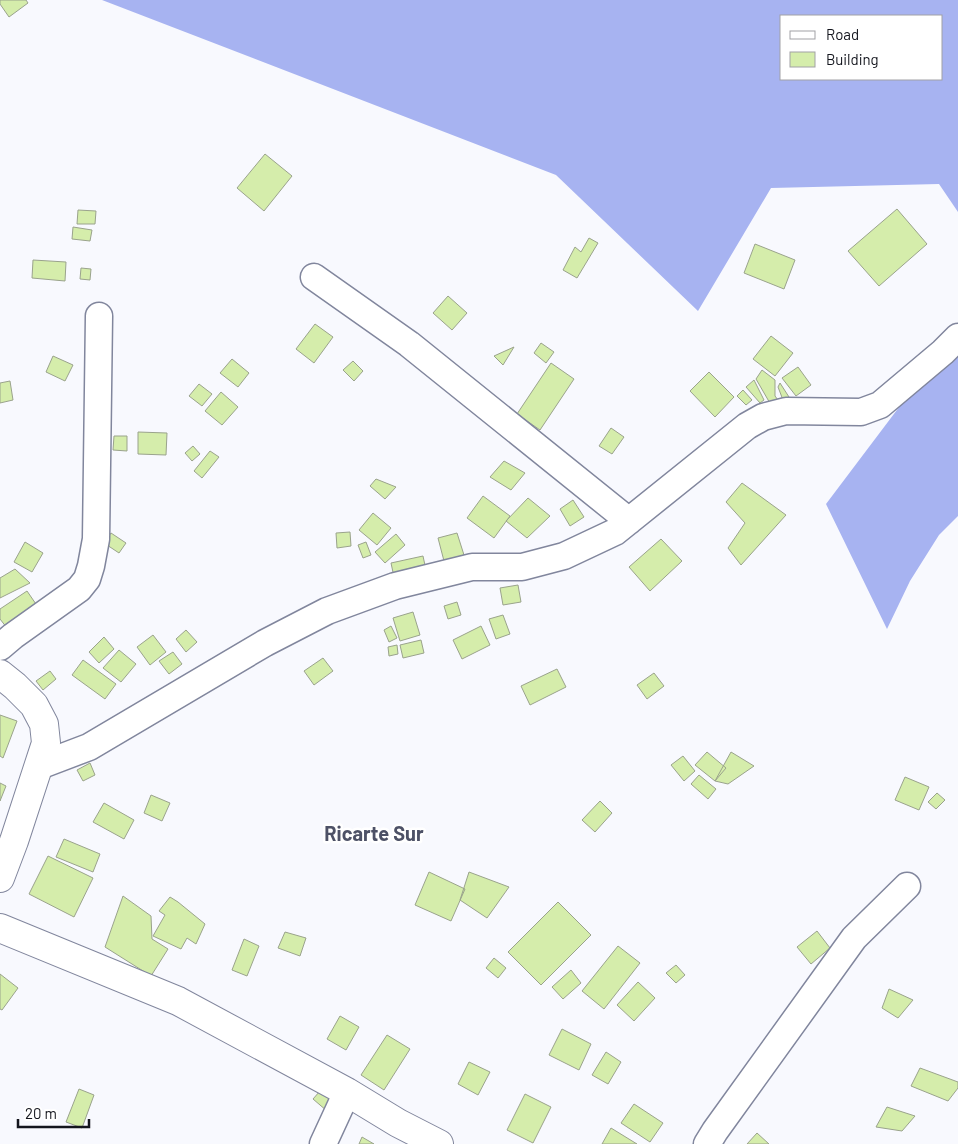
<svg xmlns="http://www.w3.org/2000/svg" width="958" height="1144" font-family="Barlow,sans-serif">
<rect width="100%" height="100%" fill="#f8f9fe"/>
<path fill="#a7b3f1" fill-rule="evenodd" d="M102,0H958V212L939,184L771,188L698,311L556,175ZM942,16V79H782V16Z
M958,329V516L939,535L910,581L887,629L826,504Z"/>
<path fill="#d5edab" stroke="#9aa38c" d="M0,0H26L28,3L9,17L0,4Z
M265,154L292,176L264,211L237,188Z
M897,209L927,244L879,286L848,251Z
M78,210L96,211L95,224H77Z
M73,227L92,230L90,241L72,239Z
M589,238L598,243L577,278L563,270L575,247L581,252Z
M755,244L795,260L784,289L744,273Z
M33,260L66,262L65,281L32,278Z
M81,268L91,269L90,280L80,279Z
M448,296L467,313L452,330L433,313Z
M315,324L333,337L314,363L296,349Z
M771,336L793,353L775,376L753,359Z
M541,343L554,352L546,363L534,353Z
M514,347L503,365L494,356Z
M53,356L73,365L65,381L46,372Z
M232,359L249,373L238,387L220,373Z
M353,361L363,371L354,381L343,370Z
M551,363L574,379L540,430L517,414Z
M798,367L811,385L796,396L782,378Z
M762,370L775,380V396L778,400L771,405L756,379Z
M709,372L734,397L715,417L690,391Z
M754,380L764,400L760,403L746,387Z
M10,381L13,400L0,403V383Z
M780,383L789,397L783,400L778,387Z
M199,384L212,394L202,406L189,396Z
M743,390L752,400L746,405L737,396Z
M221,392L238,407L222,425L205,411Z
M611,428L624,437L612,454L599,446Z
M138,432L167,433L166,455L138,454Z
M114,436H127V451L113,450Z
M193,446L200,454L192,461L185,453Z
M210,451L219,457L202,478L194,471Z
M504,461L525,473L511,490L490,477Z
M376,479L396,487L385,499L370,486Z
M742,483L786,515L741,565L728,548L745,523L726,502Z
M483,496L510,516L494,538L467,518Z
M528,498L550,516L527,538L506,521Z
M573,500L584,517L570,526L560,509Z
M373,513L391,528L377,545L359,530Z
M350,532L351,546L337,548L336,533Z
M111,533L126,543L119,553L104,543Z
M457,533L464,555L444,561L438,538Z
M396,534L405,545L385,563L375,552Z
M661,539L682,561L650,591L629,567Z
M25,542L43,553L32,572L14,562Z
M366,542L371,555L363,558L358,545Z
M423,556L426,570L394,577L391,563Z
M15,569L30,583L0,598V578Z
M518,585L521,602L503,605L500,588Z
M27,591L38,607L7,628L0,619V609Z
M457,602L461,615L448,619L444,606Z
M413,612L420,635L400,641L393,618Z
M503,615L510,634L496,639L489,619Z
M391,626L397,638L389,642L384,630Z
M481,626L490,645L462,659L453,640Z
M186,630L197,642L186,652L176,639Z
M153,635L166,652L150,665L137,647Z
M104,637L114,649L99,663L89,652Z
M421,640L424,653L403,658L400,645Z
M397,645L398,654L389,656L388,647Z
M119,650L136,664L121,682L103,668Z
M173,652L182,664L169,674L159,661Z
M323,658L333,671L314,685L304,671Z
M83,660L116,684L105,699L72,675Z
M557,669L566,687L530,705L521,686Z
M50,671L56,679L43,690L36,681Z
M654,673L664,686L647,699L637,685Z
M0,715L17,721L3,758L0,756Z
M707,752L726,768L715,781L695,765Z
M731,752L754,766L728,784L715,781Z
M683,756L695,771L684,781L671,765Z
M90,763L95,775L83,781L77,770Z
M699,775L716,789L708,799L691,784Z
M905,777L929,787L919,810L895,800Z
M0,783L6,786L0,801Z
M937,793L945,800L936,809L928,802Z
M151,795L170,803L162,821L144,813Z
M600,801L612,813L595,832L582,820Z
M104,803L134,820L124,839L93,822Z
M64,839L100,854L93,872L56,857Z
M48,856L93,878L74,917L29,894Z
M429,872L465,889L451,921L415,905Z
M469,872L509,887L487,918L460,900Z
M123,896L151,916L152,939L168,949L151,976L105,947Z
M170,897L178,902L205,924L196,944L187,938L181,949L153,936L165,915L159,911Z
M558,902L591,935L541,985L508,952Z
M817,931L830,948L811,964L797,947Z
M285,932L306,938L300,956L278,948Z
M244,939L259,946L247,976L232,970Z
M618,946L640,963L604,1009L582,991Z
M494,958L506,968L498,978L486,968Z
M676,965L685,975L676,983L666,973Z
M571,970L581,983L563,999L552,987Z
M0,974L18,988L2,1010L0,1009Z
M638,982L655,998L634,1021L617,1005Z
M889,989L913,1000L898,1018L882,1008Z
M340,1016L359,1027L346,1050L327,1039Z
M562,1029L591,1044L579,1070L549,1055Z
M387,1035L410,1049L384,1090L361,1075Z
M606,1052L621,1062L608,1084L592,1075Z
M469,1062L490,1072L478,1095L458,1084Z
M920,1068L958,1082V1088L948,1101L911,1086Z
M79,1089L94,1095L82,1128L66,1122Z
M320,1091L334,1103L327,1111L313,1099Z
M525,1094L551,1107L533,1143L507,1130Z
M634,1104L663,1123L650,1142L621,1123Z
M887,1107L915,1116L902,1131L876,1127Z
M611,1128L637,1144H602Z
M757,1133L769,1144H747Z
M362,1137L374,1144H359Z"/>
<g fill="none" stroke-linecap="round" stroke-linejoin="round">
<g stroke="#81869d" stroke-width="29">
<path id="street" d="M314,277L409,344L629,521
M0,647L13,636L79,589L87,579L91,566L96,539L99,316
M39,766L89,747L265,643L327,611L395,586L472,567H522L564,556L615,532L747,426L763,417L786,411L861,412L880,405L943,352L958,337
M323,1144L347,1092
M707,1144L715,1131L854,938L907,886"/>
</g>
<g stroke="#81869d" stroke-width="30">
<path id="secondary" d="M0,674L15,686L34,705L44,724L46,743L14,841L0,878
M0,928L178,1001L347,1092L398,1123L439,1144"/>
</g>
<use href="#street" stroke="#fff" stroke-width="26"/>
<use href="#secondary" stroke="#fff" stroke-width="28"/>
</g>
<g text-anchor="middle" stroke-width="5" stroke-linejoin="round" paint-order="stroke">
<g font-size="20" font-weight="bold" fill="#4d5166" stroke="#fff">
<text x="374" y="841">Ricarte Sur</text>
</g>
</g>
<rect x="780" y="15" width="162" height="65" fill="#ffffff" stroke="#a1a1a5"/>
<rect x="790" y="31" width="25" height="8" fill="#ffffff" stroke="#a1a1a5"/>
<text x="826" y="40" font-size="15" fill="#13151d">Road</text>
<rect x="790" y="52" width="25" height="15" fill="#d5edab" stroke="#a1a1a5"/>
<text x="826" y="65" font-size="15" fill="#13151d">Building</text>
<path d="M18 1119v8h71v-8" fill="none" stroke="#13151d" stroke-width="2.5"/>
<text x="25" y="1119" font-size="15" fill="#13151d" stroke="#ffffff" stroke-width="4" paint-order="stroke">20 m</text>
</svg>
